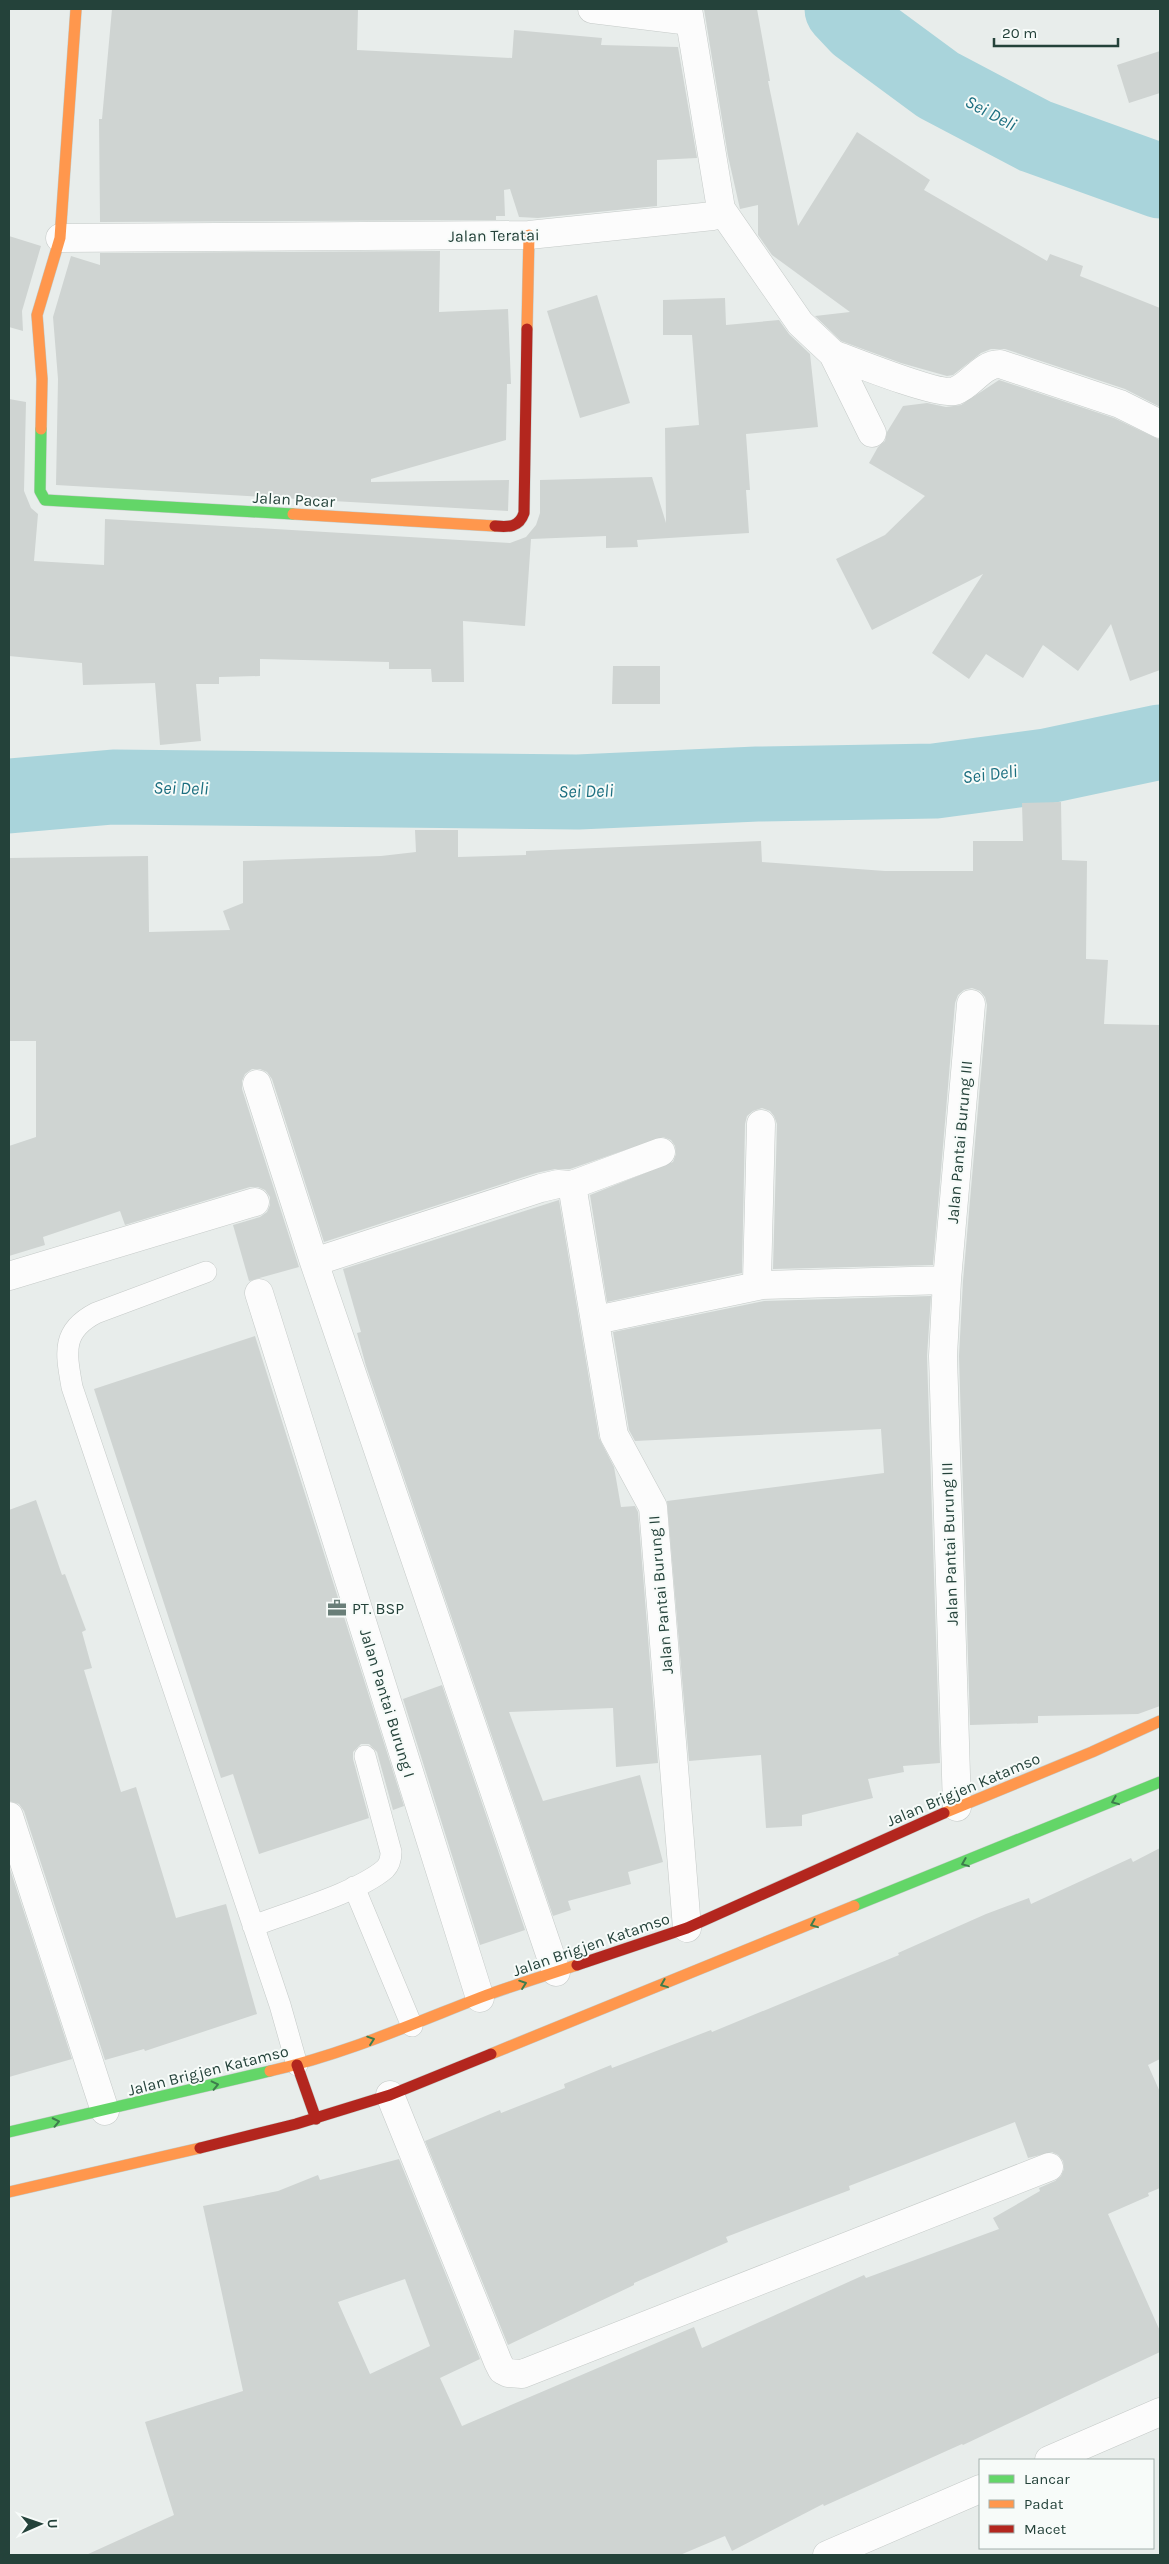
<svg xmlns="http://www.w3.org/2000/svg" width="1169" height="2564" font-family="Karla,sans-serif">
<rect width="100%" height="100%" fill="#e8edeb"/>
<g fill="none" stroke-linecap="round" stroke-linejoin="round">
<path stroke="#a9d4db" stroke-width="75" d="M842,9L858,26L938,85L1035,136L1160,181
M9,796L113,787L578,792L757,784L935,781L1047,766L1160,742"/>
</g>
<path fill="#cfd4d2" fill-rule="evenodd" d="M112,9H358L357,50L512,58L514,30L602,38L601,45L678,47L697,158L657,160V206L538,218L519,217L510,189L504,190L505,216H496V220L100,222L99,119H102Z
M704,9H757L770,81H768L798,226L857,132L930,180L924,190L1047,261L1050,254L1083,266L1080,276L1160,308V407L1125,389L1005,349H991L981,353L953,375L947,376L901,363L841,341L815,316L850,312L772,255L758,235V205L740,209L728,156Z
M1160,51V93L1129,103L1117,65Z
M9,236L41,246L22,311L23,331L9,327Z
M440,251L439,312L508,309L511,384H507L506,440L371,479V482L509,480L508,511L56,485L58,379L53,317L71,256L100,265V253Z
M597,295L630,403L580,418L547,311Z
M725,298L726,325L779,320L789,334L810,354L818,427L746,434L750,490H746L749,533L637,540L638,547L606,548V536L531,539L525,626L463,621L464,682H432L431,669H389V662L260,659V676L219,677V684H196L201,741L160,745L155,683L83,685L82,663L9,656V399L26,402L24,491L31,508L38,514L34,561L104,565L105,519L510,543L526,537L536,525L540,513V480L652,477L666,523L665,428L699,425L692,335H663V300Z
M999,380L1114,418L1160,440V670L1130,681L1111,624L1078,671L1043,645L1023,678L986,654L969,679L932,653L983,574L872,630L836,559L885,535L925,496L869,463L878,447L885,441L887,432L903,406L927,403L946,407L961,405Z
M613,666H660V704H612Z
M1061,802L1062,860L1087,861L1086,959L1108,960L1104,1024L1160,1025V1706L1138,1714L1038,1716V1723L970,1725L959,1356L963,1281L987,1005L985,997L980,991L972,988L964,990L958,995L955,1003L933,1265L773,1269L777,1124L774,1116L770,1111L762,1108L753,1111L747,1116L745,1124L742,1273L607,1302L590,1195L673,1162L676,1154L675,1146L671,1140L663,1137L570,1169H555L536,1173L324,1242L272,1079L267,1072L260,1069H252L245,1074L242,1081V1089L299,1267L249,1281L233,1225L260,1217L267,1212L270,1205V1197L265,1190L258,1187H250L125,1225L120,1211L43,1237L45,1245L9,1256V1146L36,1137V1041H9V858L148,856L149,932L230,930L223,911L243,903V861L381,856L416,852L415,830H458V857L526,855V851L761,841L762,862L885,871H973V841H1023L1022,803Z
M559,1200L599,1438L614,1467L621,1507L635,1506L638,1512L658,1763L616,1767L613,1708L509,1712L543,1801L640,1775L663,1862L628,1872L631,1884L568,1901L571,1910L553,1916L366,1366L357,1333L361,1332L343,1269Z
M931,1296L927,1356L940,1763L903,1766L904,1772L868,1779L873,1798L802,1815V1826L766,1828L761,1755L689,1761L667,1501L884,1473L881,1429L635,1441L629,1430L613,1332L764,1301Z
M255,1336L404,1806L393,1810L377,1752L369,1744H361L353,1752V1759L369,1818L259,1854L233,1774L221,1778L94,1389Z
M36,1500L62,1575L65,1574L86,1630L82,1632L92,1668L84,1670L121,1792L136,1787L176,1918L226,1904L257,2014L145,2051L144,2049L105,2060L24,1811L19,1804L9,1801V1510Z
M442,1685L525,1930L480,1945L403,1699Z
M1160,1848V2059L1148,2065L1160,2092V2188L1148,2193L1149,2196L1108,2214L1160,2331V2352L963,2445L962,2444L824,2506L823,2504L732,2551L725,2536L680,2555H86L174,2515L145,2422L243,2391L203,2206L278,2191L318,2175L320,2180L399,2159L480,2359L440,2378L462,2426L694,2327L702,2348L864,2275L866,2278L999,2229L993,2218L1040,2191L1039,2188L1055,2181L1061,2176L1064,2169L1063,2161L1058,2155L1052,2152L1028,2158L1015,2122L849,2186L850,2190L726,2237L728,2242L634,2283V2285L508,2345L425,2141L500,2110L501,2113L565,2088L564,2084L611,2065L612,2068L711,2030L712,2032L899,1955L898,1953L986,1914L1029,1898L1031,1904L1131,1858L1133,1862ZM405,2279L430,2346L370,2374L338,2302Z
M9,1866L72,2059L9,2077Z"/>
<g fill="none" stroke-linecap="round" stroke-linejoin="round">
<g stroke="#c5cac8" stroke-width="22">
<path id="lane" d="M206,1272L96,1313C61,1331 66,1353 72,1387L280,2005L297,2065
M354,1887L412,2026
M253,1926C289,1912 357,1893 385,1869C390,1864 391,1858 391,1852L365,1756"/>
</g>
<g stroke="#c5cac8" stroke-width="29">
<path id="street" d="M592,9L690,21
M688,9L721,209L800,323L833,354L872,433
M60,238L529,235L713,216L721,209
M833,354C854,362 939,396 955,391C972,385 981,364 1000,364L1120,404L1160,424
M257,1084L314,1262L556,1972
M761,1124L757,1280L762,1285L947,1280
M572,1185L614,1435L653,1507L687,1928
M314,1262L541,1188L558,1184L572,1185L661,1152
M9,1276L255,1202
M259,1293L480,1998
M596,1320L762,1285
M957,1807L943,1356L947,1280L971,1004
M9,1816L105,2111
M390,2095L498,2362L502,2370L508,2373L522,2374L1049,2167
M1049,2460L1160,2412
M827,2555L980,2489"/>
</g>
<g stroke="#c3cbc8" stroke-width="12">
<path id="fast" d="M41,429L40,491L45,500L293,514
M854,1906L1160,1782
M9,2132L270,2071"/>
</g>
<g stroke="#c3cbc8" stroke-width="12">
<path id="slow" d="M527,329L529,235
M41,429L42,379L37,315L60,238L76,9
M293,514L495,526
M944,1813L1092,1752L1160,1721
M491,2054L854,1906
M270,2071C342,2055 410,2025 479,1998C511,1986 544,1976 577,1965
M9,2192L200,2148"/>
</g>
<g stroke="#c3cbc8" stroke-width="12">
<path id="jam" d="M495,526C508,527 519,528 524,513L527,329
M577,1965L687,1928L944,1813
M297,2065L316,2119
M200,2148L296,2124L390,2095L491,2054"/>
</g>
<use href="#lane" stroke="#fcfcfc" stroke-width="21"/>
<use href="#street" stroke="#fcfcfc" stroke-width="28"/>
<use href="#fast" stroke="#63d668" stroke-width="11"/>
<use href="#slow" stroke="#ff974d" stroke-width="11"/>
<use href="#jam" stroke="#b3261e" stroke-width="11"/>
</g>
<defs><path id="oneway-chevron" d="M-2-3.5L2.5 0L-2 3.5" fill="none" stroke-width="1.6" stroke-linecap="round" stroke-linejoin="round" transform="scale(1.25)"/></defs>
<g stroke="#3d7d4c">
<use href="#oneway-chevron" transform="translate(1115 1801) rotate(158)"/>
<use href="#oneway-chevron" transform="translate(965 1863) rotate(158)"/>
<use href="#oneway-chevron" transform="translate(814 1924) rotate(158)"/>
<use href="#oneway-chevron" transform="translate(523 1984) rotate(-19)"/>
<use href="#oneway-chevron" transform="translate(664 1984) rotate(158)"/>
<use href="#oneway-chevron" transform="translate(371 2040) rotate(-19)"/>
<use href="#oneway-chevron" transform="translate(215 2085) rotate(-13)"/>
<use href="#oneway-chevron" transform="translate(56 2122) rotate(-12)"/>
</g>
<defs>
<g id="office-bare" transform="scale(1.5)"><path d="M-6-3h4V-5.5h4V-3h4V5H-6ZM-1-4.5V-3h2v-1.5ZM-6 0V1H6V0Z" fill="#697e78" stroke="#f7fbf9" stroke-width="2.5" paint-order="stroke"/></g>
</defs>
<g fill-rule="evenodd">
<use href="#office-bare" x="337" y="1608"/>
</g>
<g text-anchor="middle" stroke-width="4" stroke-linejoin="round" paint-order="stroke">
<g font-size="16" fill="#24423a" stroke="#f7fbf9">
<text transform="translate(494 235) rotate(-1)" y="6">Jalan Teratai</text>
<text transform="translate(294 499) rotate(3)" y="6">Jalan Pacar</text>
<text transform="translate(959 1142) rotate(-85)" y="6">Jalan Pantai Burung III</text>
<text transform="translate(949 1544) rotate(-92)" y="6">Jalan Pantai Burung III</text>
<text transform="translate(660 1595) rotate(-95)" y="6">Jalan Pantai Burung II</text>
<text transform="translate(388 1703) rotate(73)" y="6">Jalan Pantai Burung I</text>
<text transform="translate(963 1789) rotate(-23)" y="6">Jalan Brigjen Katamso</text>
<text transform="translate(591 1944) rotate(-19)" y="6">Jalan Brigjen Katamso</text>
<text transform="translate(208 2070) rotate(-14)" y="6">Jalan Brigjen Katamso</text>
</g>
<g font-size="16" fill="#24423a" stroke="#f7fbf9" text-anchor="start">
<text x="352" y="1614">PT. BSP</text>
</g>
<g font-size="18" font-style="italic" fill="#1c6f80" stroke="#f7fbf9">
<text transform="translate(991 113) rotate(28)" y="6">Sei Deli</text>
<text transform="translate(990 774) rotate(-7)" y="6">Sei Deli</text>
<text transform="translate(181 788) rotate(1)" y="6">Sei Deli</text>
<text transform="translate(586 791) rotate(-1)" y="6">Sei Deli</text>
</g>
</g>
<rect width="1169" height="2564" fill="none" stroke="#24423a" stroke-width="20"/>
<rect x="979" y="2459" width="175" height="90" fill="#f7fbf9" stroke="#a3b1ad"/>
<rect x="989" y="2475" width="25" height="8" fill="#63d668" stroke="#a3b1ad"/>
<text x="1024" y="2484" font-size="15" fill="#24423a">Lancar</text>
<rect x="989" y="2500" width="25" height="8" fill="#ff974d" stroke="#a3b1ad"/>
<text x="1024" y="2509" font-size="15" fill="#24423a">Padat</text>
<rect x="989" y="2525" width="25" height="8" fill="#b3261e" stroke="#a3b1ad"/>
<text x="1024" y="2534" font-size="15" fill="#24423a">Macet</text>
<g transform="translate(40 2524) rotate(88)" stroke="#f7fbf9" stroke-width="4" paint-order="stroke">
<path d="M0-4L9 19L0 12L-9 19Z" fill="#24423a"/>
<text y="-8" font-size="14" font-weight="bold" text-anchor="middle" fill="#24423a">U</text>
</g>
<path d="M994 38v8h124v-8" fill="none" stroke="#24423a" stroke-width="2.5"/>
<text x="1002" y="38" font-size="15" fill="#24423a" stroke="#f7fbf9" stroke-width="4" paint-order="stroke">20 m</text>
</svg>
